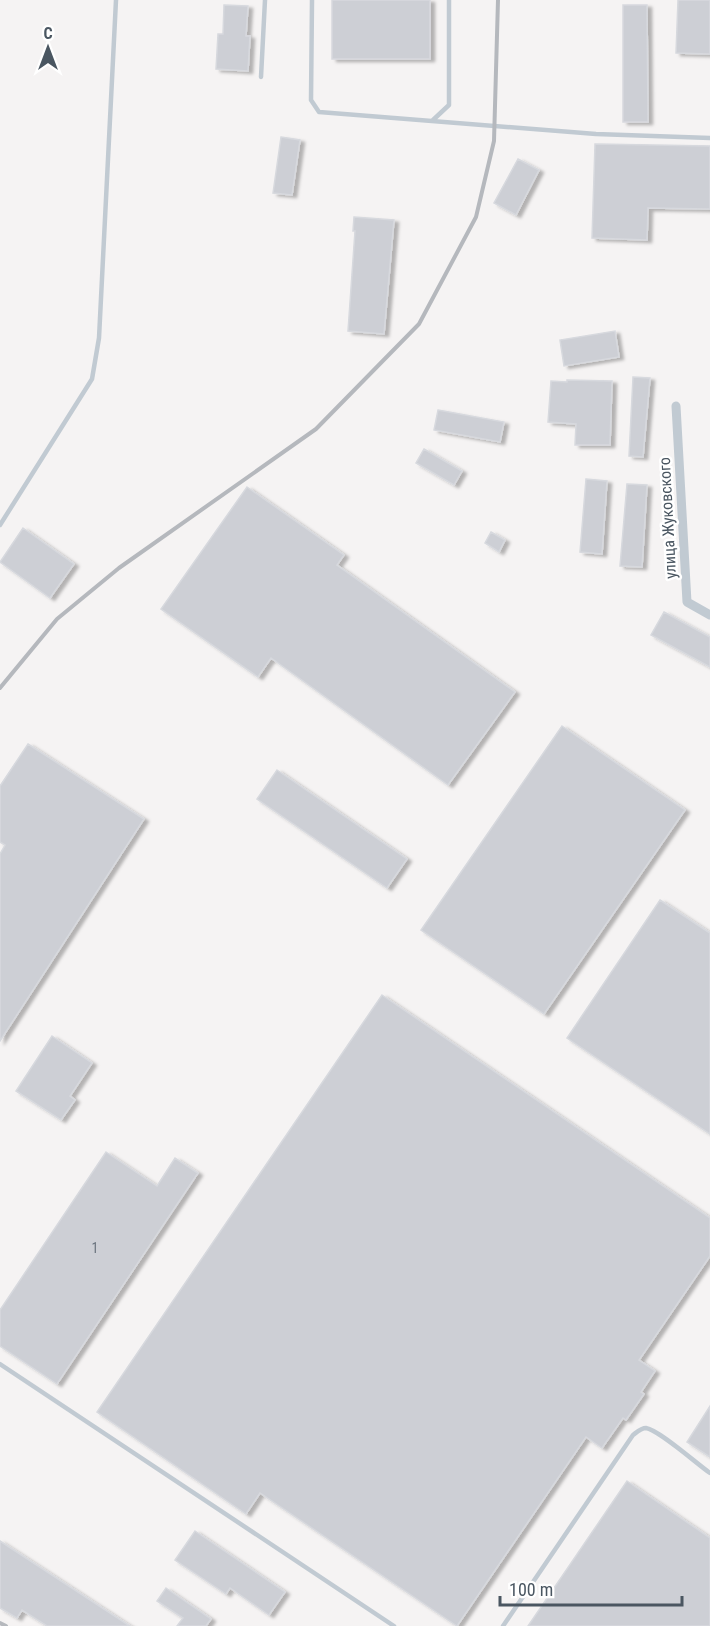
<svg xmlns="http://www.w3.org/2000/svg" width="710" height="1626" font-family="'Roboto Condensed',sans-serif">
<defs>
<filter id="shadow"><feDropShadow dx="4.5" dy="2.5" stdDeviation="1.5" flood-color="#0004"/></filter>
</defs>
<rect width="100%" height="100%" fill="#f5f3f3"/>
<path fill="#cdcfd5" stroke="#d7d9de" stroke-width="1.5" filter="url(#shadow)" d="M332,0H430V59H332Z
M678,0H710V54L676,53Z
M224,5L248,6L246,36H250L248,71L216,69L218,34H223Z
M623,5H647L648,122H623Z
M281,137L300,140L292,195L273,193Z
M595,144L710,146V209L648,208L647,240L592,238Z
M518,159L539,170L516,215L494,203Z
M354,217L394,220L384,334L348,331L355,231H353Z
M615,331L619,357L564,366L560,340Z
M633,377L650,378L643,457L629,456Z
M567,380L612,381L610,445H575L576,424L548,422L551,381L567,382Z
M438,410L504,422L500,442L434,430Z
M424,449L462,471L454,485L416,463Z
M586,479L607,481L602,554L580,552Z
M627,484L647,485L642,567L620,566Z
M247,487L344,555L337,565L515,692L448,785L271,658L258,677L161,609Z
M23,528L74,564L50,598L0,562Z
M491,532L505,540L499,552L485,543Z
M664,612L710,637V667L651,635Z
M562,726L685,810L544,1014L421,930Z
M28,744L144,819L0,1041V854L5,845L0,842V786Z
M277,770L407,859L387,888L257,799Z
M660,900L710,933V1134L567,1038Z
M382,995L710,1218V1256L639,1360L655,1371L641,1392L644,1394L626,1420L623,1418L602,1448L586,1437L457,1626L260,1493L246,1514L97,1412Z
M52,1036L92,1063L70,1096L75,1100L61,1120L16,1091Z
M106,1152L157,1186L175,1158L198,1173L57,1384L0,1346V1310Z
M710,1406V1457L687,1442Z
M627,1481L710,1538V1626H528Z
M195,1531L285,1592L269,1615L230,1588L226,1594L175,1560Z
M0,1541L130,1626H47L22,1610L17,1618L0,1608Z
M166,1588L211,1619L206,1626H177L183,1618L157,1601Z"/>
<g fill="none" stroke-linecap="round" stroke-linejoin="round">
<path stroke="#c1cad2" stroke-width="4.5" d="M312,0L311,100L319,112L596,134L710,138
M261,77L265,0
M433,120L449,105V0
M0,525L92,379L99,338L116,0
M0,1364L394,1626
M503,1626L633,1435C637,1432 641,1428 646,1428C659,1430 697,1464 710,1473"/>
<path stroke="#c1cad2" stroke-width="9" d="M676,406L687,602L710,615"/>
<path stroke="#b5b8bd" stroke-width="4" d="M0,688L57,619L119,568L316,429L419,324L476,217L494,141L498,0
M0,1623L6,1626"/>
</g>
<g text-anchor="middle" stroke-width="5" stroke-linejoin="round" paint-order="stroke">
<g font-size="14" fill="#6b747e">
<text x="95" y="1253">1</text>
</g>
<g font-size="16" fill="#4a5661" stroke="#fff">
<text transform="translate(667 518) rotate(-93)" y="6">улица Жуковского</text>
</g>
</g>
<g transform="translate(48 48)" stroke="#ffffff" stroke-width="4.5" paint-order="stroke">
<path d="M0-4.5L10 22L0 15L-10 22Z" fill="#4a5661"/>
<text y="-9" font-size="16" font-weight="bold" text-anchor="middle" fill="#4a5661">С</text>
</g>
<path d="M500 1596v9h182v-9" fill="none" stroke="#4a5661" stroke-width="3"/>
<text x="509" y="1596" font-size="18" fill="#4a5661" stroke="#ffffff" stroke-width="4.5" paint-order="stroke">100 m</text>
</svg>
